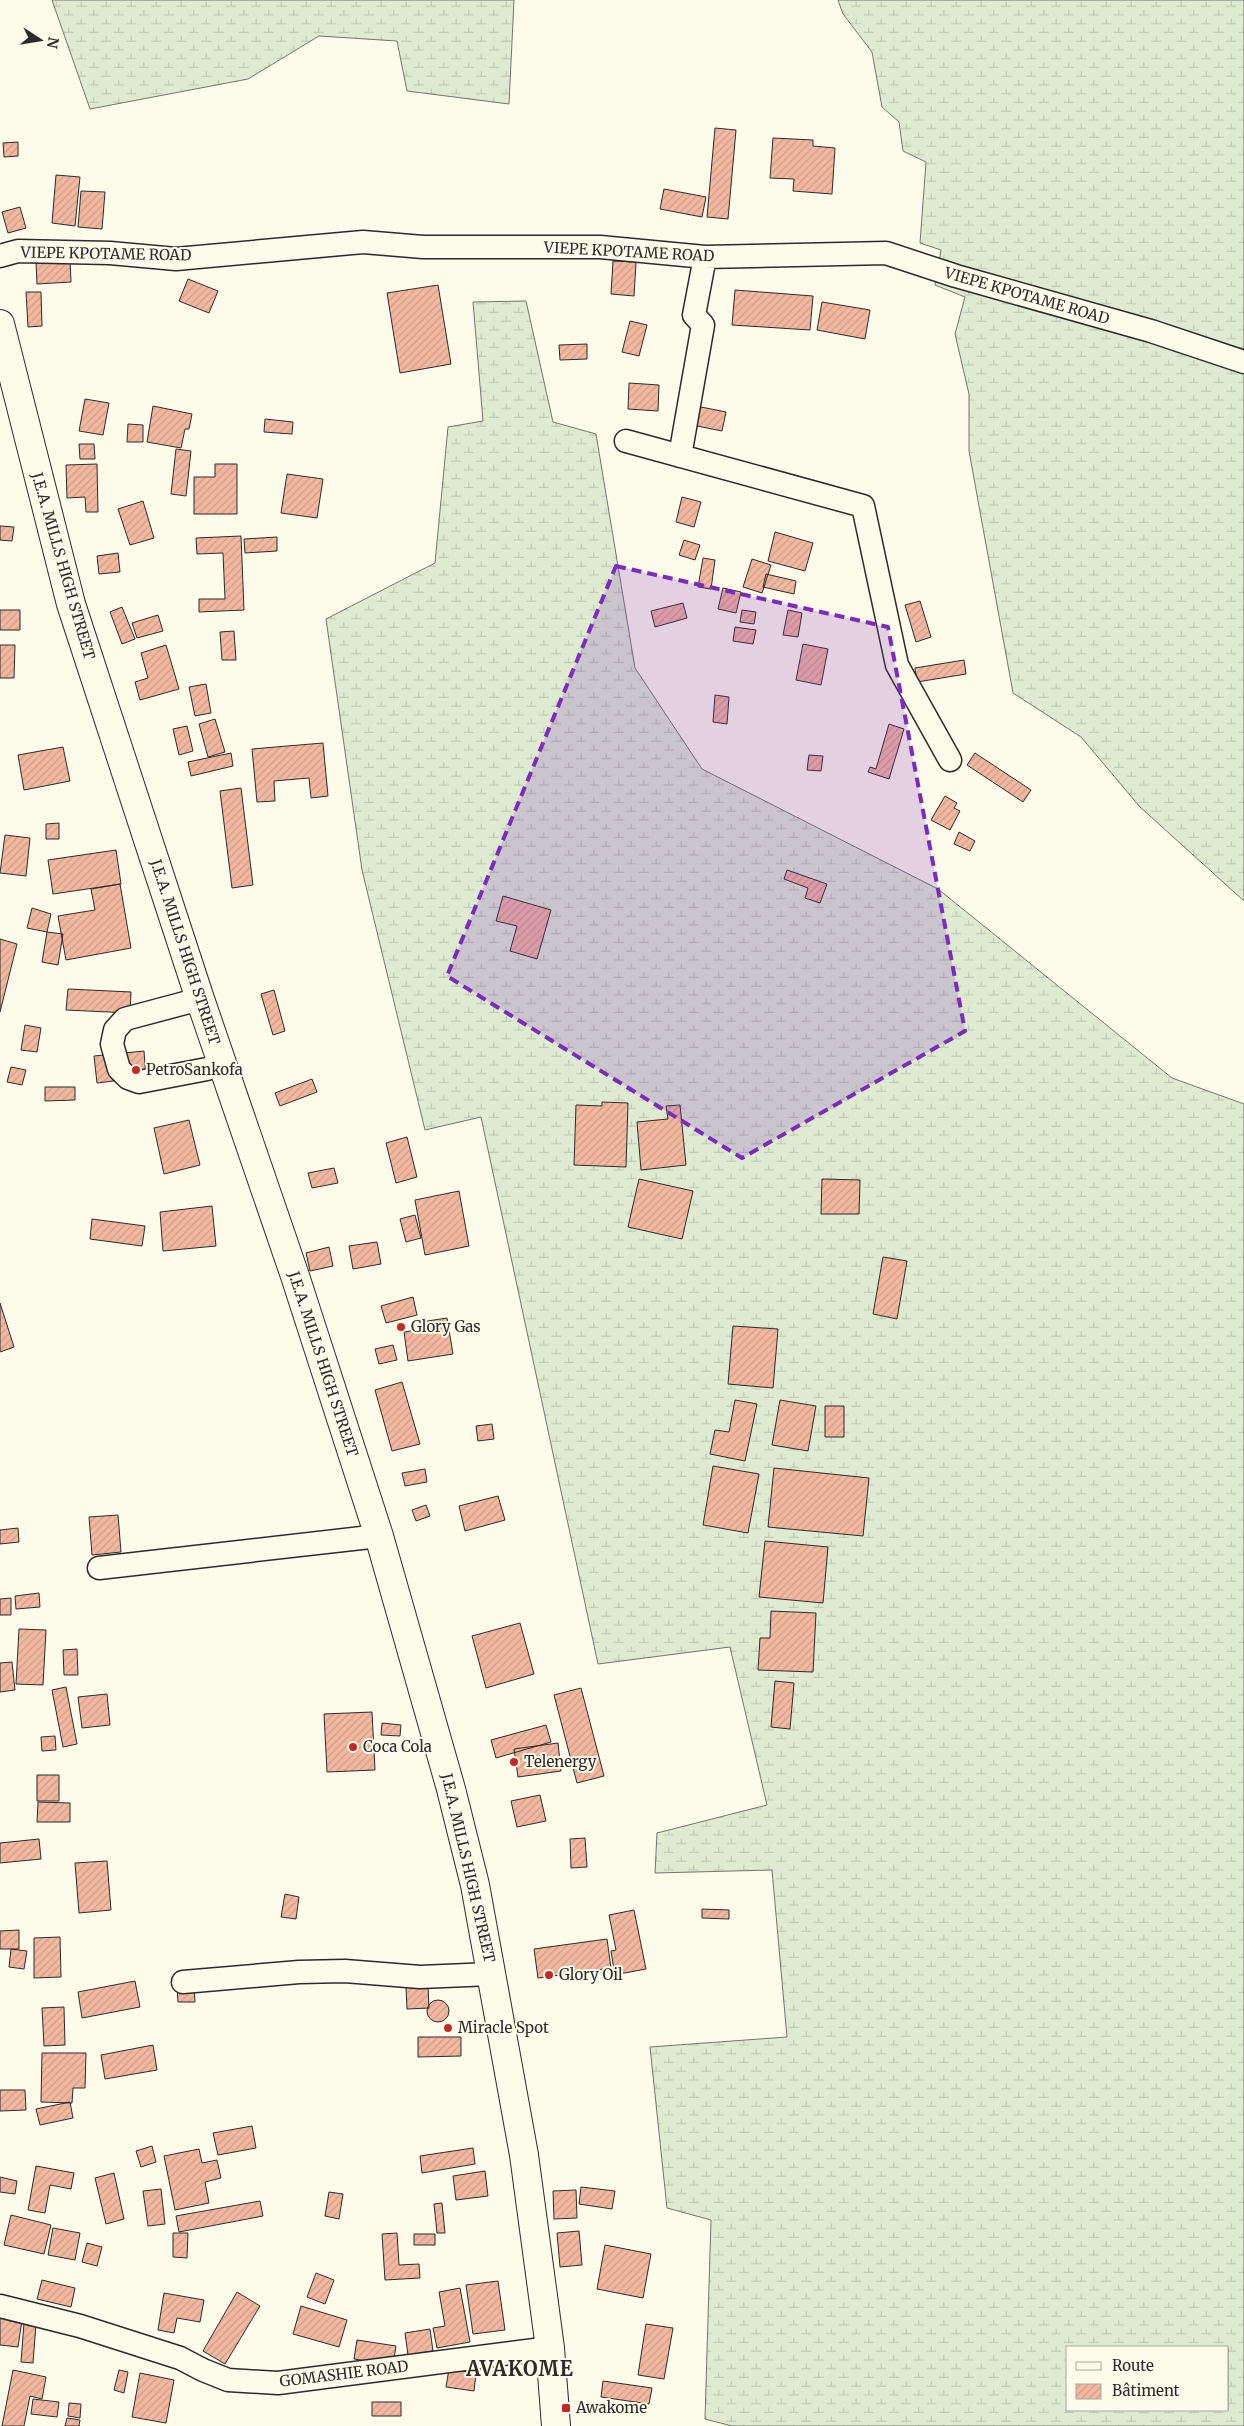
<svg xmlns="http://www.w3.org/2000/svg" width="1244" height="2426" font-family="Merriweather,serif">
<defs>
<pattern id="wetland-marsh" width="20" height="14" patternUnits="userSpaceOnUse" patternTransform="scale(1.25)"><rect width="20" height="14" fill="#deebd1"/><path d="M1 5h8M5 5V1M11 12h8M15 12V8" fill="none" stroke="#bfcab4"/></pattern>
<pattern id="building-hatch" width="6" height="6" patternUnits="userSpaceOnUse" patternTransform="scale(1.25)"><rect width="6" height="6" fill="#f2b8a0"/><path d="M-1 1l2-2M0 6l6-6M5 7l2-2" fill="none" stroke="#d09e8a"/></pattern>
</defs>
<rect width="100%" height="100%" fill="#fdfbea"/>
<path fill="url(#wetland-marsh)" stroke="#74746e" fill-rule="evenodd" d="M52,0H514L509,104L407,91L397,41L319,36L248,79L90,109Z
M838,0H1244V901L1140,807L1081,737L1013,693L969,451V394L955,334L965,297L935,285L941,250L920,243L926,162L903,151L899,122L882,107L872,52L843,14Z
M526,301L553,422L596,434L635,668L702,769L938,889L1172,1078L1244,1104V2426H732L705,2419L711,2220L667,2208L650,2047L787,2037L772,1870L655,1873L657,1833L767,1805L730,1647L598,1664L481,1117L425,1130L362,870L326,619L435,563L448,427L483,421L473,302ZM1068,2347H1228V2410H1068Z"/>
<path fill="url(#building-hatch)" stroke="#2b2b2b" d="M715,128L736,130L728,219L707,217Z
M773,138L813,140V146L835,148L832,194L793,191L794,179L770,178Z
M18,142V156L4,157L3,143Z
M56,175L80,177L75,226L52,223Z
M664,189L706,197L702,217L660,209Z
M81,191L105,192L102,229L78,227Z
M20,207L26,228L8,233L2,212Z
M70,260L71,282L37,284L36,261Z
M613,261L636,262L634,296L611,294Z
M188,279L218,291L209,313L179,301Z
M438,285L451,364L400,373L387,293Z
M735,290L813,296L810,330L732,325Z
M26,292H41L42,326L28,327Z
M822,302L870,310L865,339L817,330Z
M630,321L647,325L639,356L622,352Z
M587,344V359L560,360L559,345Z
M629,383L659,385L658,411L628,409Z
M85,399L109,403L103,435L79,431Z
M153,406L192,414L189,429H185L181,448L147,442Z
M696,406L726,412L722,431L692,425Z
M265,419L293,422L292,434L264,432Z
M128,424L143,425V442H127Z
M79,444H94L95,459H80Z
M176,449L191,451L186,496L171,494Z
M97,464L98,512H86L85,497L67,498L66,465Z
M215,464H237V514H194V477H215Z
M287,474L323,479L317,518L281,513Z
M682,497L701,502L694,527L676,522Z
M143,501L154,538L130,545L118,509Z
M0,526L14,527L12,541L0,540Z
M775,532L813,543L805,571L768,561Z
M241,536L244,610L199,612V599H225L223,553L197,554L196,538Z
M277,537V551L245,553L244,539Z
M684,540L700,545L695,560L679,555Z
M118,553L120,572L99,574L97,556Z
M703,558L715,560L711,589L698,587Z
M752,559L771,565L762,593L743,587Z
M766,574L796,581L794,594L763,587Z
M723,588L741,592L736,613L718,609Z
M920,601L931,637L916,642L905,605Z
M683,603L687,618L655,627L651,611Z
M122,607L135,639L122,644L110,612Z
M0,610H20V630H0Z
M742,610L756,612L754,624L740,622Z
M788,610L802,613L798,637L783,635Z
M158,615L163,631L137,638L132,623Z
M735,627L756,630L753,644L733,641Z
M234,631L236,660H222L220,632Z
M803,644L828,649L821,685L796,680Z
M0,645H15L14,678H0Z
M166,645L179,689L140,700L135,682L148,678L141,653Z
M964,660L966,674L917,682L915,668Z
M206,684L211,713L195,716L189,687Z
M715,695L729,697L727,724L713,722Z
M215,719L225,752L208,757L199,724Z
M889,724L904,729L889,779L868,772L870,767L876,769Z
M187,726L193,751L179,755L173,729Z
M323,743L328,796L311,798L309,778L274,781L275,801L257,802L252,749Z
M63,747L70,781L24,790L18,755Z
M231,753L233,766L191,776L188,762Z
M975,753L1031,790L1023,802L967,765Z
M809,755L823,756L821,771L807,770Z
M241,788L253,885L232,888L220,791Z
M945,796L957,803L954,808L960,811L950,830L931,820Z
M59,823V839H46V824Z
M959,832L975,841L970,851L954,844Z
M5,835L30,838L26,876L0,873Z
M116,850L121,884L53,894L48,860Z
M787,870L827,884L820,903L805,898L808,888L784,879Z
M120,884L131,948L66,960L58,916L95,910L91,889Z
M503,896L551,910L537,959L510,951L517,926L496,921Z
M32,908L51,914L47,932L27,928Z
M47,932L63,934L58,965L42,962Z
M0,939L17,944L0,1012Z
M68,989L131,992L130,1013L66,1010Z
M274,990L285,1031L273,1035L261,994Z
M25,1025L41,1028L37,1052L21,1050Z
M144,1051L146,1077L97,1083L94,1056Z
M11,1067L26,1070L22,1085L7,1082Z
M312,1079L317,1092L280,1106L275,1093Z
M45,1087H75V1100L45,1101Z
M602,1102L628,1103L626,1167L574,1165L576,1105L602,1106Z
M680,1105L686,1165L641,1170L637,1122L668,1119L666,1106Z
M189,1120L200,1165L164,1174L154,1128Z
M407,1137L417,1177L396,1183L386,1143Z
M334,1168L338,1183L312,1188L308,1173Z
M639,1179L693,1191L682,1239L628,1227Z
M822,1179L860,1180L859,1214H821Z
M459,1191L469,1246L425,1255L415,1200Z
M212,1206L216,1246L163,1251L160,1212Z
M415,1215L421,1238L406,1242L400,1219Z
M92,1219L145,1226L142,1246L90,1239Z
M377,1242L381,1264L353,1269L349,1246Z
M329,1247L333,1266L310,1271L306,1253Z
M883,1257L907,1261L897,1319L873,1314Z
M413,1297L417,1315L386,1323L381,1306Z
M0,1303L14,1347L0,1352Z
M447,1318L453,1354L408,1361L404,1332L422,1329L421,1322Z
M733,1326L778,1329L773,1388L728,1384Z
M393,1345L397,1360L379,1364L375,1349Z
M402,1382L420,1444L392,1451L375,1390Z
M735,1400L757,1404L745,1461L710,1454L715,1430L729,1432Z
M780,1400L816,1406L808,1451L772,1445Z
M825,1406H844V1437H825Z
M492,1424L494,1439L478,1441L476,1426Z
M713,1466L759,1474L748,1533L703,1525Z
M774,1468L869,1478L863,1536L768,1527Z
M425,1469L427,1482L405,1486L402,1473Z
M498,1496L505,1520L465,1531L459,1506Z
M426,1505L430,1516L416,1521L412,1510Z
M118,1515L121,1552L92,1555L89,1517Z
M18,1528L19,1542L0,1544V1530Z
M765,1541L828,1547L823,1603L759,1597Z
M39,1593L40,1607L16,1609L15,1596Z
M11,1598V1615H0V1599Z
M771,1611L816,1613L813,1672L758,1670L760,1638H770Z
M520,1623L534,1674L486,1688L472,1636Z
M19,1629L46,1630L43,1685L16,1684Z
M77,1649L78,1675H64L63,1650Z
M12,1662L15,1690L0,1692V1663Z
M775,1681L794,1683L790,1729L771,1727Z
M66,1687L77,1744L63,1747L52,1690Z
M581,1688L604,1776L577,1783L554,1695Z
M107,1694L110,1725L82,1728L78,1697Z
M372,1712L375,1770L327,1772L324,1714Z
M382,1723L401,1725L400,1736L381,1735Z
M546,1725L551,1742L496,1758L491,1740Z
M55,1736L56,1750L42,1751L41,1737Z
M558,1743L561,1771L518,1777L514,1749Z
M37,1775H59V1801H37Z
M540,1795L546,1821L517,1827L511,1801Z
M38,1802L70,1803V1822H37Z
M585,1838L587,1867L571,1868L570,1839Z
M39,1839L41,1859L0,1863V1843Z
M107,1861L111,1910L79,1913L75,1863Z
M285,1894L299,1897L296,1919L281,1917Z
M702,1909L729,1910V1919L702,1918Z
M634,1910L646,1969L619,1974L618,1969L614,1970L611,1951L616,1950L609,1915Z
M19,1930V1949H0V1931Z
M60,1937L61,1977L34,1978V1938Z
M607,1939L611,1968L538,1978L534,1949Z
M11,1949L27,1951L24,1969L9,1967Z
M135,1981L140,2007L82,2018L78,1992Z
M194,1986L195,2002H178L177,1987Z
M428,1986L429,2008L407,2009L406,1987Z
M427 2011a11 11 0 1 1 22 0a11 11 0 1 1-22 0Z
M64,2007L65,2045L44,2046L42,2008Z
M418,2037H461V2056L418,2057Z
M153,2045L157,2070L105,2079L101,2055Z
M42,2053H86L85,2088H73L72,2103L41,2102Z
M0,2090H25L26,2110L0,2111Z
M70,2102L73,2118L40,2125L36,2109Z
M252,2126L256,2148L218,2155L213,2133Z
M152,2146L156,2162L141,2167L136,2151Z
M473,2148L475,2164L422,2173L420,2156Z
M199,2149L202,2163L217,2160L221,2178L205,2182L209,2203L175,2210L164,2156Z
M36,2166L74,2173L71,2189L50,2185L45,2213L28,2210Z
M485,2171L488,2196L456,2200L453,2176Z
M114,2173L124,2219L106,2224L95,2178Z
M0,2177L17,2181L15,2194L0,2192Z
M581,2187L615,2191L612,2209L579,2204Z
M161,2189L165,2224L148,2226L143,2191Z
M576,2190L577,2218L554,2219L553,2191Z
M329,2192L343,2194L339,2219L325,2216Z
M260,2201L263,2216L179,2232L176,2216Z
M442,2203L445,2233H437L434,2204Z
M11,2215L51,2225L44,2254L4,2245Z
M53,2228L80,2233L75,2260L48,2255Z
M579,2231L582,2265L560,2267L557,2233Z
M173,2233H188L187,2258L173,2257Z
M397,2233L399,2265L419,2264L420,2278L385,2280L382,2234Z
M414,2234H435V2245H414Z
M87,2243L102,2247L97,2266L82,2262Z
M605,2245L651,2254L643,2298L597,2289Z
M316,2273L334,2280L325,2304L307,2297Z
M42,2280L75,2288L71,2307L37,2299Z
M498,2281L505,2330L473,2334L466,2285Z
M460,2288L470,2342L437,2348L433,2328L445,2326L439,2292Z
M237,2292L260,2306L225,2364L203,2351Z
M164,2293L204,2300L200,2322L177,2318L174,2333L158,2330Z
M301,2306L347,2320L339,2347L293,2334Z
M0,2317L22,2320L18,2347L0,2345Z
M24,2323L36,2324L33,2363L21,2362Z
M646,2324L673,2328L664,2379L638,2375Z
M430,2329L433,2351L408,2355L405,2333Z
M357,2340L396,2346L393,2365L354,2359Z
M449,2369L476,2373L474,2391L446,2387Z
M13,2370L46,2377L42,2399L30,2396L24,2426H2Z
M119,2370L128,2372L124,2393L114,2390Z
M140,2373L174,2380L166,2423L132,2417Z
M603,2381L652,2388L649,2404L601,2397Z
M33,2399L59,2402L57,2417L31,2414Z
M372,2402H401V2416H372Z
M69,2403L81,2404L80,2418L68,2416Z
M67,2418L80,2420L79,2426H65Z"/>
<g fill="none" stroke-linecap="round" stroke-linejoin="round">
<g stroke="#2b2b2b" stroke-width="25">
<path id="minor" d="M0,256L18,251L110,253L176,259L363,242L423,247H600L705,257L886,253L956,276L1151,331L1244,362
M626,441L863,506L897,665L950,760
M680,456L703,325L694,315L705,257
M200,999L125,1019L115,1030L112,1044L119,1069L128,1078L139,1082L207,1069L222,1063
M99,1568L379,1536
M183,1982L299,1972L345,1971L420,1977L491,1974
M0,2306L80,2326L180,2358L203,2370L228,2380L278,2383L550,2348"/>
</g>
<g stroke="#2b2b2b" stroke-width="30">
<path id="highway" d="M0,324L71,604L200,999L295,1276L379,1536L451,1789L475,1885L524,2155L550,2348L556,2426"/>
</g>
<use href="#minor" stroke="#fdfbea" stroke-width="22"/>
<use href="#highway" stroke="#fdfbea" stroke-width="28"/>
</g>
<path fill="#7b2cbf" fill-opacity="0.2" stroke="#7b2cbf" stroke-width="4" stroke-dasharray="10 6" stroke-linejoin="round" d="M616,566L888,627L965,1031L742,1158L447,976Z"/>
<g fill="#c62828" stroke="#fdfbea" stroke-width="2">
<circle cx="136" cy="1070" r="5"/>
<circle cx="401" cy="1327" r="5"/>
<circle cx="353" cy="1747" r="5"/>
<circle cx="514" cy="1762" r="5"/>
<circle cx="549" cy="1975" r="5"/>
<circle cx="448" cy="2028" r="5"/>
<rect x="561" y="2403" width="10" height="10" rx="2.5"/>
</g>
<g text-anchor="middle" stroke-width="4" stroke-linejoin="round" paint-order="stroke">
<g font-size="15" fill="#2b2b2b" stroke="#fdfbea">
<text transform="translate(629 252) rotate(3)" y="5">VIEPE KPOTAME ROAD</text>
<text transform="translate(106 254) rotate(1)" y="5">VIEPE KPOTAME ROAD</text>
<text transform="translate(1027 296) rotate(16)" y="5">VIEPE KPOTAME ROAD</text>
<text transform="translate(63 566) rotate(74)" y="5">J.E.A. MILLS HIGH STREET</text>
<text transform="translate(185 952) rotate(72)" y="5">J.E.A. MILLS HIGH STREET</text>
<text transform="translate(323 1364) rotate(72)" y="5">J.E.A. MILLS HIGH STREET</text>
<text transform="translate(468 1868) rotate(77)" y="5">J.E.A. MILLS HIGH STREET</text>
<text transform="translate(344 2374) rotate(-7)" y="5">GOMASHIE ROAD</text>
</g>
<g font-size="15" fill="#2b2b2b" stroke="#fdfbea" text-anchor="start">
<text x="146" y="1075">PetroSankofa</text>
<text x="411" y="1332">Glory Gas</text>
<text x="363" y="1752">Coca Cola</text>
<text x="524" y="1767">Telenergy</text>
<text x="559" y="1980">Glory Oil</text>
<text x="458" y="2033">Miracle Spot</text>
<text x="576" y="2413">Awakome</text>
</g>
<g font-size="20" font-weight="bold" letter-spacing="1" fill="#2b2b2b" stroke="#fdfbea">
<text x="520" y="2376">AVAKOME</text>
</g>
</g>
<rect x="1066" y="2346" width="162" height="65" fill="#fdfbea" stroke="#a9a89e"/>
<rect x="1076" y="2362" width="25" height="8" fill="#fdfbea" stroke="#a9a89e"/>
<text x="1112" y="2371" font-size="15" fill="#2b2b2b">Route</text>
<rect x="1076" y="2384" width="25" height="15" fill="url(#building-hatch)" stroke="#a9a89e"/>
<text x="1112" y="2396" font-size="15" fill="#2b2b2b">Bâtiment</text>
<g transform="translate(40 40) rotate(102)" stroke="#fdfbea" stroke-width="4" paint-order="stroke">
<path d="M0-4L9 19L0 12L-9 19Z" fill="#2b2b2b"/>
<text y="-8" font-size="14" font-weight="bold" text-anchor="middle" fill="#2b2b2b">N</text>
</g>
</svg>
